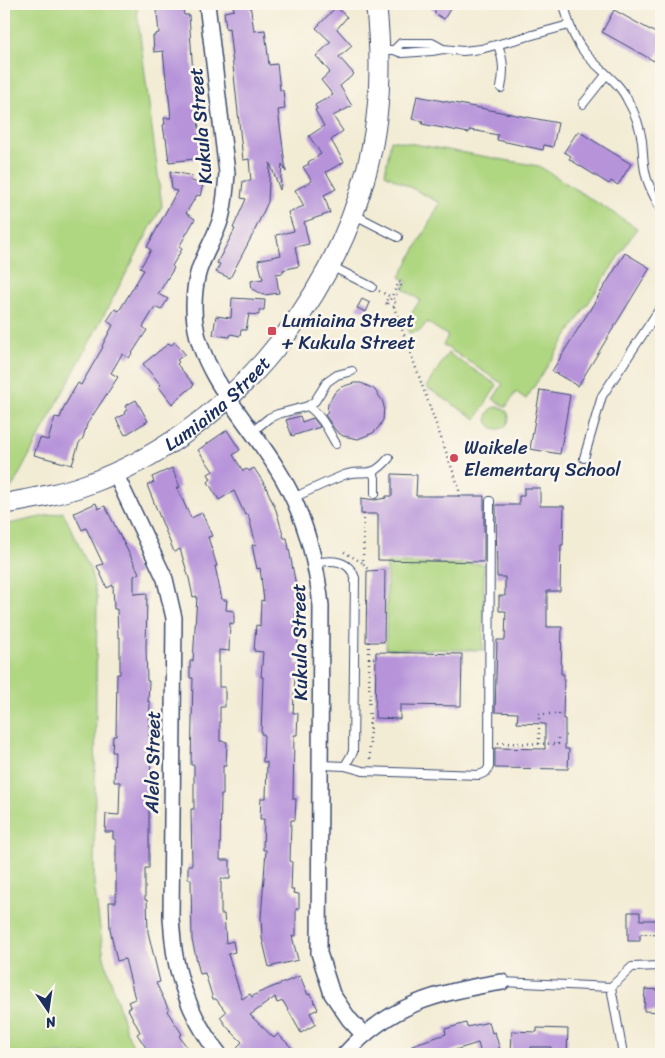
<svg xmlns="http://www.w3.org/2000/svg" width="665" height="1058" font-family="Sriracha,sans-serif">
<rect width="100%" height="100%" fill="#fbf7ec"/>
<filter id="ink" filterUnits="userSpaceOnUse"><feTurbulence type="fractalNoise" baseFrequency=".02" numOctaves="2"/><feDisplacementMap in="SourceGraphic" scale="10" xChannelSelector="R" yChannelSelector="G"/><feConvolveMatrix kernelMatrix="1 2 1 2 8 2 1 2 1" color-interpolation-filters="sRGB"/></filter>
<filter id="wash" filterUnits="userSpaceOnUse"><feTurbulence type="fractalNoise" baseFrequency=".0096" numOctaves="4" result="noise"/><feDisplacementMap in="SourceGraphic" scale="20" xChannelSelector="R" yChannelSelector="G"/><feGaussianBlur stdDeviation="1.12" result="paint"/><feColorMatrix in="noise" values="0 0 0 0 0 0 0 0 0 0 0 0 0 0 0 0 0 1.4 0 .05"/><feComposite in="paint" operator="in"/></filter>
<g filter="url(#wash)">
<rect width="100%" height="100%" fill="#f3ecd5"/>
<path fill="#afd680" stroke="#65826f" d="M4,4H136L162,206L14,484L4,496Z
M391,140L539,166L637,228L526,399L516,392L506,407L493,399L503,384L443,345L448,336L427,322L420,331L409,333L406,322L420,300L403,289L407,281L400,277L440,203L385,174Z
M448,353L497,385L476,419L426,387Z
M487 418a11 11 0 1 1 22 0a11 11 0 1 1-22 0Z
M63,512L90,569L97,598L94,883L104,958L125,1027L136,1054H4V525Z
M387,563L484,564L483,650L386,649Z"/>
<g id="blocks">
<path fill="#b794da" d="M156,4H173L174,8L183,7L184,15H189L194,89H196L198,105H196L203,158L169,162L166,138H165L163,125L165,124L164,118H171L167,79H166L163,51L154,52L153,36H155V34L159,33Z
M250,4L254,31L265,30L269,65L277,64L280,90H283L285,109L278,110L286,172L282,164L280,190L270,163L268,202L253,234L230,278L216,272L220,264L217,263L235,229L233,228L246,199L241,198L243,181H251L249,159L243,160L229,28L226,29L224,12L234,10L233,5Z
M423,4H453L444,19L434,13L436,11Z
M336,7L347,17L337,29L352,46L339,57L354,74L340,86L352,106L333,116L343,131L331,140L344,162L326,172L336,189L324,195L330,213L304,222L309,244L295,247L299,266L283,270V273L276,274L279,293L264,295L252,289L251,281L263,279L258,260L281,255L276,235L294,231L288,212L304,206L295,190L312,181L303,167L309,164L308,162L321,154L309,136L324,126L315,110L317,109L315,105L333,95L321,80L330,72L316,56L331,42L316,28Z
M614,10L661,36V49L654,61L602,32Z
M417,96L558,123L553,147L544,145L543,150L497,140L498,135L477,131L469,130V133L422,124L423,121L412,119Z
M578,131L631,164L618,185L611,181L609,184L569,159L571,156L564,152Z
M170,171L192,176L191,181L203,184L200,196L197,195L186,213L195,219L179,247L182,249L172,266L174,268L158,294L168,299L161,310L155,307L143,327L147,330L129,358L122,354L111,373L118,377L87,424L83,438L79,443L72,465L34,455L40,438L48,440L55,417L60,418L65,405L78,383L81,385L103,347L102,346L113,325L107,321L115,309L119,311L144,270L140,268L151,250L147,247L177,191L172,190Z
M625,253L650,268L578,386L552,371Z
M232,298L265,300L264,310H259V315L249,314L246,330H241L240,336L231,334L230,337L213,335L216,316L231,318Z
M362,299L370,303L366,312L357,308Z
M175,342L185,354L177,360L179,362L177,364L194,385L172,404L159,387L161,385L143,364L169,343L171,345Z
M354,383H361L374,389L382,400L384,406L383,420L379,427L373,433L358,439L343,436L336,431L325,415L327,414L328,404L335,392L341,387Z
M540,390L570,395L560,454L530,449Z
M136,400L148,421L125,435L116,419L125,414L124,412L127,410L125,406Z
M300,416L302,422L313,418L320,427L292,436L286,420Z
M227,430L240,450L233,455L243,471L247,469L249,471L254,468L265,485L276,510L284,538H287L297,591L295,628H299L296,664L300,665L299,680H295L293,713H298L297,735H294L293,799H296L295,820H291L290,861L292,862L291,890H294L293,893L299,894V909H296V936H292L298,960L269,967L262,938L261,918L266,850H263L264,819H260L261,798H266L267,762H263L264,734H261L263,677H261L263,652L254,651L256,625L260,626L261,600L264,601L260,568L257,569L252,545H256L248,514L245,515L234,491L219,500L208,482L211,479L208,474L213,471L198,450Z
M172,468L180,487L177,488L191,518L202,513L212,536L208,537L217,566H215L222,600H227L226,610L234,611V624L230,623L229,651L219,650V687H225V707H220V741L227,742L226,766H223V795H221L220,860H230V879H221V914H224L226,943L233,941L235,952L228,954L242,999L250,994L252,997L258,993L300,976L308,995L310,994L318,1009L310,1013L316,1024L301,1033L283,1001L277,1003L275,997L250,1015L274,1038L278,1034L298,1054H245L237,1047L242,1042L227,1027L220,1017L226,1012L216,999H213L205,973L200,974L192,940L191,879H188V865H192L191,809H194V765H191L193,678H190V661H193L197,596L193,597L189,578L180,549L174,552L147,485L154,482L152,477Z
M392,474L417,475L416,496H484V562L378,560V514H361V498L375,500L386,498V496H392Z
M524,488H540V506H564L563,545H561L560,591H547V627H562L561,674H564L563,719H565V749H569L568,769L495,768V748L545,749V724L517,723L518,713L495,712L497,640H505L506,611H499V596H505V577H497L496,505H519V496H524Z
M96,503L98,509L105,506L139,573L134,576V594L147,593L146,649L147,681H149L148,702H150L149,739H152L149,796V868H145V900H147L148,932L160,982L156,983L169,1010L167,1011L182,1034L179,1036L192,1054H150L137,1034L140,1032L128,1009L131,1008L128,1002L135,999L125,959L117,961L110,929L109,902H116V839H113V832H105L106,814L119,815L120,782H114L115,752H112L113,736H116L117,674H120V637H118L117,609H114L113,585L107,588L97,566L103,564L86,528L82,530L74,513Z
M385,570L384,642H366L367,571Z
M376,652L462,654L461,706L400,705V719L375,718Z
M628,912H640V920H661V935L640,934V941H628Z
M645,989L661,990V1012L644,1011Z
M489,1022L492,1033L495,1032L501,1054H481L478,1043L442,1054H414L412,1045L446,1034L445,1029L466,1023L467,1027Z
M537,1028L568,1029L567,1054H551V1047H531V1054L511,1053L512,1031L537,1032Z"/>
</g>
</g>
<g filter="url(#ink)">
<use href="#blocks" fill-opacity="0" stroke="#3b4b70" stroke-width="1"/>
<g fill="none" stroke-linecap="round" stroke-linejoin="round">
<g stroke="#3b4b70" stroke-width="10">
<path id="lane" d="M564,4C568,22 573,38 585,53C598,69 619,81 628,101C635,113 640,127 642,141C643,151 643,161 645,171C647,185 655,197 661,210
M498,45C504,61 504,72 501,88
M380,50H394L402,53L432,51L443,49L463,51L481,49L569,25
M394,50L401,43H432L443,49
M583,104L606,75
M353,214L398,237
M331,266L372,287
M308,406C322,416 328,430 336,444
M253,431L269,418L278,414L308,406L315,401L327,382L337,375L352,371
M584,458L602,396L661,307
M373,472L375,478V494
M293,498C310,490 327,482 344,475C364,467 369,482 389,458
M315,563C333,559 349,560 355,578L353,752L345,766L321,765
M345,766L363,771L479,775L486,772L489,767L490,501
M502,982L611,987L632,967L661,966
M611,987L623,1054"/>
</g>
<g stroke="#3b4b70" stroke-width="18">
<path id="street" d="M207,4L227,173C226,188 225,203 221,218C216,236 205,252 199,270C194,286 193,307 195,323C202,375 249,423 276,467C303,509 316,557 321,606L319,953L332,994L349,1019L364,1035
M115,473L165,579L174,618L171,918C172,930 173,944 175,956C181,990 197,1027 219,1054
M345,1054C390,1004 438,992 502,982"/>
</g>
<g stroke="#3b4b70" stroke-width="22">
<g id="secondary">
<path id="s1" d="M4,504C32,499 61,494 88,484C224,435 332,307 367,169C381,115 382,58 376,4"/>
</g>
</g>
<path stroke="#3b4b70" stroke-width="2.5" stroke-dasharray="1 4" stroke-linecap="butt" d="M379,291L389,296L385,303L388,304
M388,304L399,282L402,283L393,301L396,303L394,307L459,488V496
M364,514L363,563L369,571
M344,552L363,563
M369,642V658H376
M369,658L370,761
M498,743L558,744V737
M539,744V714H559V719
M528,749V744"/>
<use href="#lane" stroke="#fff" stroke-width="8"/>
<use href="#street" stroke="#fff" stroke-width="15"/>
<use href="#secondary" stroke="#fff" stroke-width="20"/>
</g>
</g>
<g fill="#d1495b" stroke="#fbf7ec" stroke-width="2">
<rect x="267" y="326" width="10" height="10" rx="2.5"/>
<circle cx="454" cy="458" r="5"/>
</g>
<g text-anchor="middle" stroke-width="5" stroke-linejoin="round" paint-order="stroke">
<g font-size="19" fill="#1b2f5e" stroke="#fbf7ec">
<text transform="translate(200 126) rotate(-95)" y="7">Kukula Street</text>
<text dy="7" stroke="none"><textPath href="#s1" startOffset="240">Lumiaina Street</textPath></text>
<text transform="translate(299 642) rotate(-91)" y="7">Kukula Street</text>
<text transform="translate(152 762) rotate(-89)" y="7">Alelo Street</text>
</g>
<g font-size="19" fill="#1b2f5e" stroke="#fbf7ec" text-anchor="start">
<text x="282" y="327">Lumiaina Street<tspan x="282" dy="22">+ Kukula Street</tspan></text>
<text x="464" y="454">Waikele<tspan x="464" dy="22">Elementary School</tspan></text>
</g>
</g>
<rect width="665" height="1058" fill="none" stroke="#fbf7ec" stroke-width="20"/>
<g transform="translate(48 1010) rotate(167)" stroke="#fbf7ec" stroke-width="4" paint-order="stroke">
<path d="M0-4L9 19L0 12L-9 19Z" fill="#1b2f5e"/>
<text y="-8" font-size="14" font-weight="bold" text-anchor="middle" fill="#1b2f5e">N</text>
</g>
</svg>
